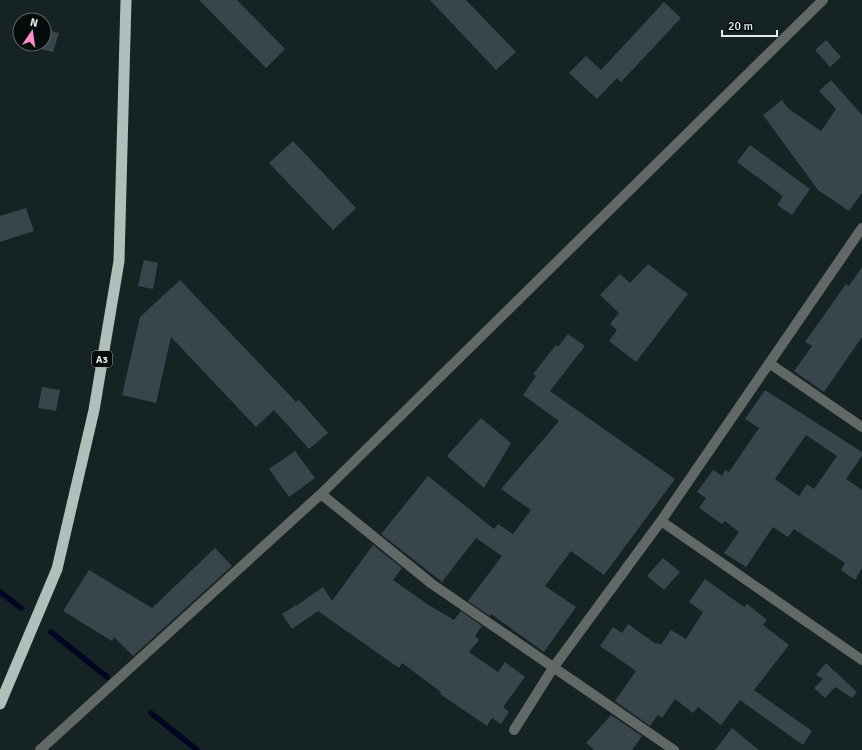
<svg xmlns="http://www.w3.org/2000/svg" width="862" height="750" font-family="Signika,sans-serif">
<rect width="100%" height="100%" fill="#152324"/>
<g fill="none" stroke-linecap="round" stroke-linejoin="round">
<path stroke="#000621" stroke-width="5.5" d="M0,592L21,608
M51,632L107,677
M151,713L197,750"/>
</g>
<path fill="#38454c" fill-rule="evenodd" d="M199,0H237L285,49L266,68Z
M430,0H466L516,52L496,70Z
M664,2L681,18L621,82L617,78L597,99L569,73L586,56L601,70Z
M44,29L59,33L53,52L21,44H44Z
M826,40L841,57L830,67L815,50Z
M831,80L862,115V193L849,211L818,190L763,115L782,100L789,109L821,131L836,109L819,91Z
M293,141L356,208L333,230L269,163Z
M750,145L810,189L792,215L777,205L783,196L737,162Z
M26,208L34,231L0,242V216Z
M144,260L158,263L153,289L138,286Z
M648,264L688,294L636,362L609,341L617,330L610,324L619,313L600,295L620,274L630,283Z
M862,267V337L824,392L794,371L812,346L805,342L846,284L849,286Z
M180,280L296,402L299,400L328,433L309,449L274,410L256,427L171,337L156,403L122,395L140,317Z
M568,334L585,346L550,391L675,479L604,575L571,551L545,586L576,607L544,652L491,614L490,616L468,601L502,556L476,538L442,582L381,534L428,476L494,529L498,524L513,534L531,510L501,489L559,421L523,395L536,376L533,374L556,345L558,347Z
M42,387L60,390L56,411L38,408Z
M765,390L862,452V456L846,479L862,490V568L855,580L841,570L845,563L794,529L788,537L773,527L746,567L724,553L739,532L725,521L722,524L699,508L706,498L697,492L713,470L722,476L725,470L729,472L759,428L745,419ZM806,435L837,456L814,489L807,484L799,496L775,479Z
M481,418L511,443L484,488L447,456Z
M295,451L315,478L289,497L269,469Z
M373,545L402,568L393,580L427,604L454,620L461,611L482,626L475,636L479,640L469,652L498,672L505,662L525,677L503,707L509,712L501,724L492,718L487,726L440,694L441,692L402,663L399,668L318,611L292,629L282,614L296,605V606L323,587L332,601Z
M215,548L232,566L133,656L114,637L112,641L63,611L89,570L152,608Z
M663,558L680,572L664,590L647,576Z
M705,579L744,607L747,604L767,620L763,625L789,645L754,690L812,731L803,745L740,700L721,725L698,707L693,713L675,699L662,718L658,715L650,726L615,701L636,671L600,646L613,627L622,633L628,624L656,644L658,643L661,645L671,630L686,639L703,612L689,602Z
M826,663L857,692L852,698L835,687L825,698L814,688L823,679L816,675Z
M611,715L642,736L632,750H594L586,743Z
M732,728L759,750H715Z"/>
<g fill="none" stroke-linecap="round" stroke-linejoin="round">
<path stroke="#616865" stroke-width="10" d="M769,363L862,427
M321,494L432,584L674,750
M661,521L862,660
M514,730L553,668L661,521L862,228
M40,750L321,494L823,0"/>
<path stroke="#b0bfb9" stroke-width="11" d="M0,704L57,569L94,410L119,261L126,0"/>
</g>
<g text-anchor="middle" stroke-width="3" stroke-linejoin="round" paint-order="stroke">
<rect fill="#060b0c" stroke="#a0a8a9" stroke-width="1" x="92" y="351" width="20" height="16" rx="3"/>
<g font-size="10" font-weight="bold" fill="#e2ebec">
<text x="102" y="363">A3</text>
</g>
</g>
<g transform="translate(32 32) rotate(13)"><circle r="19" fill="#060b0c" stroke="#5e6566"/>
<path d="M0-3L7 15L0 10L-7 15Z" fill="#f98fca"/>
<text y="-6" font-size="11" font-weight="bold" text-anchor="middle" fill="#e2ebec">N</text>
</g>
<path d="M722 30v6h55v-6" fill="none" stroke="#e2ebec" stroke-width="2"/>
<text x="728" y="30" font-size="12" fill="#e2ebec" stroke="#060b0c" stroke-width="3" paint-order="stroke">20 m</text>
</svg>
